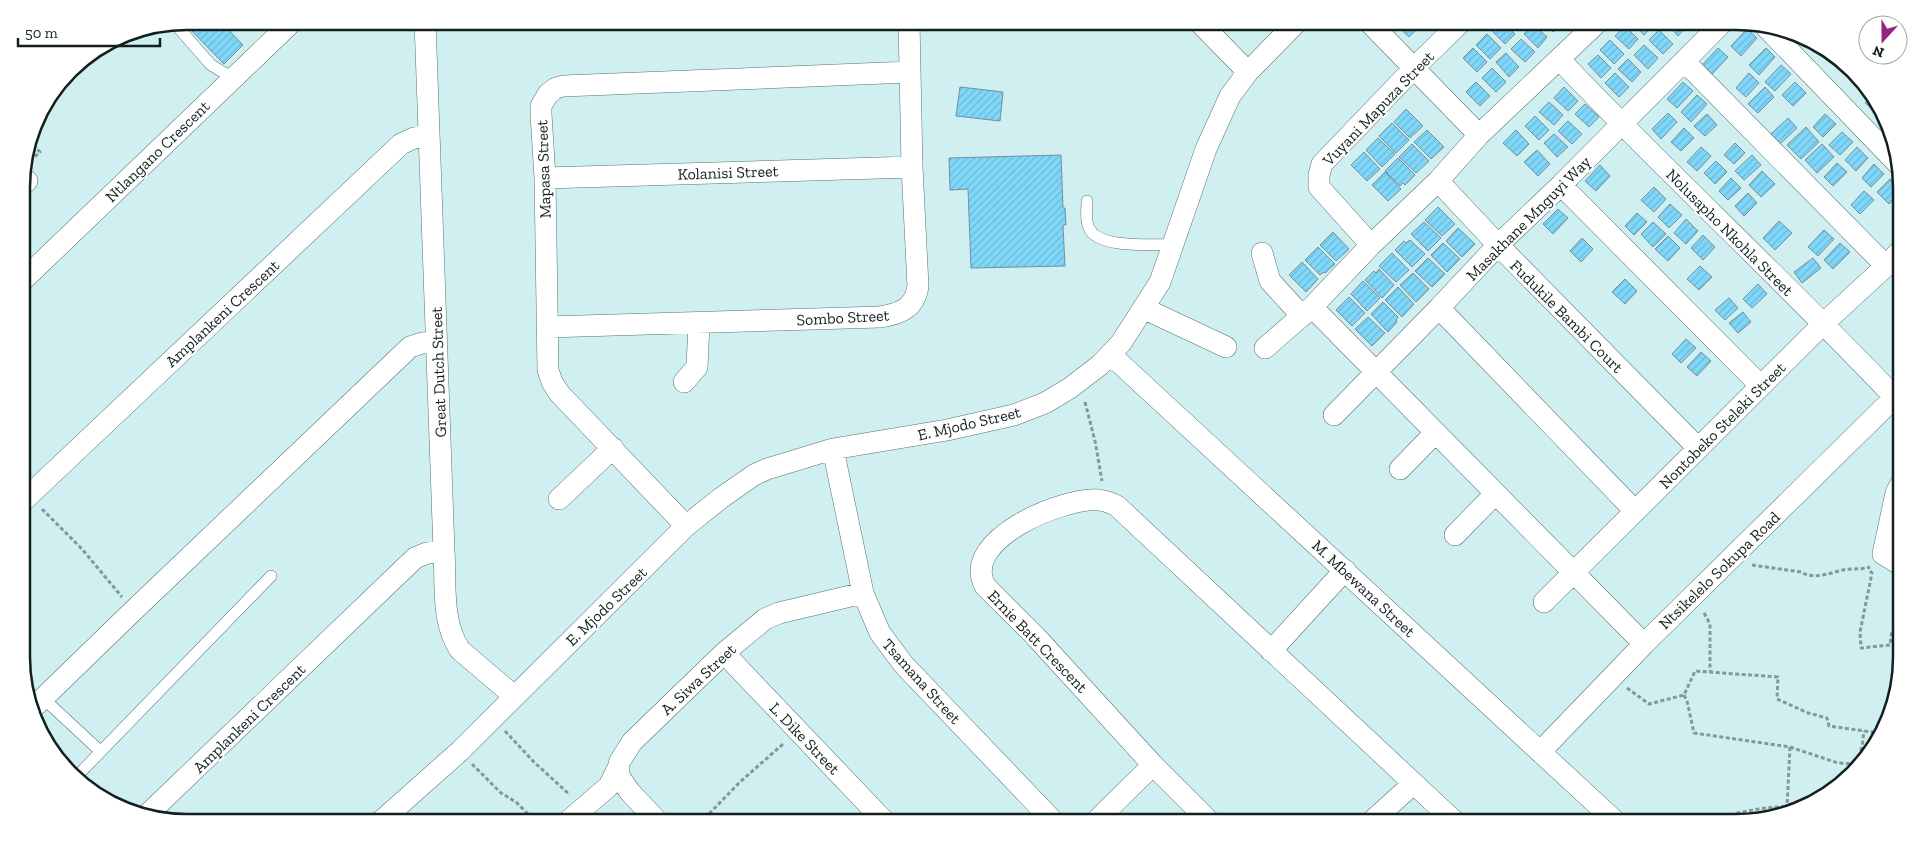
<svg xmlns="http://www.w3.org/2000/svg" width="1923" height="844" font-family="'Zilla Slab',serif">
<defs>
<pattern id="building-hatch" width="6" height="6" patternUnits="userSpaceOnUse" patternTransform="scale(1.25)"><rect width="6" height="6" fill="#7fd7fa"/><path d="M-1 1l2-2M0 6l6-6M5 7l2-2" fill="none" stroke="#6db8d6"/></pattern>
</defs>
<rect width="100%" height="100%" fill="#cfeff0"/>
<path fill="url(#building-hatch)" stroke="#768f9a" d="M187,21H220L243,45L224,64L184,23Z
M1398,21H1413L1419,27L1409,37L1395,24Z
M1500,21H1502L1515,34L1505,44L1491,30Z
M1541,21H1561L1562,22L1553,32Z
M1631,21H1651L1654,24L1644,35Z
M1665,21H1684L1688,25L1678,36Z
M1533,24L1547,37L1538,48L1524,34Z
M1625,26L1638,39L1629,49L1615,36Z
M1747,29L1757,38L1741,56L1731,46Z
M1659,30L1673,44L1663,54L1649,40Z
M1487,34L1501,48L1490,59L1476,45Z
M1521,39L1535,52L1525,62L1511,49Z
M1610,40L1624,54L1614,64L1600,50Z
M1812,43L1823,52L1820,54L1810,45Z
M1644,45L1658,58L1648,69L1634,55Z
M1473,48L1487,62L1477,72L1463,58Z
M1718,48L1728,57L1712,74L1702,65Z
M1766,48L1775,57L1759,75L1749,65Z
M1506,53L1519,67L1509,77L1496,62Z
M1598,55L1611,68L1601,78L1588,64Z
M1826,55H1827L1840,65L1837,66Z
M1628,59L1641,72L1632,82L1618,69Z
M1781,65L1791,74L1775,91L1765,82Z
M1492,68L1506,82L1496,92L1482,78Z
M1615,73L1629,87L1619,97L1605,83Z
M1749,73L1759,83L1746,97L1736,88Z
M1476,82L1490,96L1480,106L1466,92Z
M1683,82L1693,91L1677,108L1667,99Z
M1795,82L1806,93L1793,106L1782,95Z
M960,87L1003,92L1000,121L956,116Z
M1564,87L1578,101L1568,111L1554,98Z
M1765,87L1774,97L1758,113L1748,104Z
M1697,95L1707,104L1691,122L1681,112Z
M1871,96L1877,109L1875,112L1865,103Z
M1549,102L1563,115L1554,125L1539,112Z
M1585,104L1599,117L1589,127L1575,114Z
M1406,109L1423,126L1410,138L1394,122Z
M1668,113L1677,122L1661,139L1652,129Z
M1707,114L1717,125L1705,136L1694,126Z
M1825,114L1836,124L1823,137L1813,127Z
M1535,116L1549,130L1539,140L1525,126Z
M1788,118L1797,128L1780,144L1771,134Z
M1568,121L1582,134L1572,144L1558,131Z
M1392,123L1409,140L1396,153L1379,136Z
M1806,127L1819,142L1801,159L1787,145Z
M1684,128L1694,138L1681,151L1671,142Z
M1427,130L1444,147L1431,159L1414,142Z
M1516,130L1529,144L1517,156L1503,143Z
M1842,132L1853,142L1840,155L1829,145Z
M1554,134L1568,147L1557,157L1544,143Z
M1378,138L1395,154L1382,167L1366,150Z
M1735,143L1745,153L1734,164L1724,155Z
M1412,144L1429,161L1416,173L1399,157Z
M1822,144L1834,157L1817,173L1805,160Z
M1701,147L1711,156L1697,171L1687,162Z
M1857,147L1868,158L1856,171L1845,160Z
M1537,150L1550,164L1538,176L1524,162Z
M1364,152L1380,169L1367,181L1351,165Z
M1061,155L1063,208H1065L1066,225H1063L1065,266L971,268L968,189L950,190L949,158Z
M1752,155L1761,165L1744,180L1735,171Z
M1398,158L1415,175L1405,185L1403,183L1400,186L1385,171Z
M1716,161L1727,172L1715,184L1704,173Z
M1837,163L1847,172L1833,186L1824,177Z
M1874,164L1884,174L1871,187L1862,178Z
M1600,165L1610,176L1596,191L1585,181Z
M1762,171L1775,184L1761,197L1749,185Z
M1385,172L1401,189L1388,201L1372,185Z
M1731,178L1741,188L1728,200L1719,191Z
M1890,179L1900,192L1889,204L1877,192Z
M1654,187L1666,199L1654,212L1641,200Z
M1864,191L1874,200L1860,214L1851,205Z
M1748,193L1757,203L1744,216L1735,206Z
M1670,204L1682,215L1669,228L1658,217Z
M1438,207L1455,224L1442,236L1425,220Z
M1558,209L1568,218L1553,234L1543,224Z
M1637,213L1647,222L1634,235L1625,226Z
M1686,219L1698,231L1686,244L1674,233Z
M1779,221L1792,233L1775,250L1763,238Z
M1424,222L1441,238L1428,251L1411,234Z
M1653,222L1666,234L1653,247L1641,234Z
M1458,228L1475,244L1462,257L1446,241Z
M1824,230L1834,239L1818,256L1808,247Z
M1333,232L1349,249L1336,261L1320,245Z
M1703,235L1715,247L1703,260L1691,248Z
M1668,236L1680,248L1668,261L1655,249Z
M1582,238L1593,249L1581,262L1570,251Z
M1410,240L1425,254L1412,267L1395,250L1404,241L1406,243Z
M1443,243L1460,259L1447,272L1431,255Z
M1840,243L1850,252L1833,269L1824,260Z
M1318,247L1335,264L1325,273L1324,272L1320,275L1305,260Z
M1392,253L1409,270L1396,282L1379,266Z
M1428,258L1445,274L1432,287L1415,271Z
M1813,258L1821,268L1802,283L1794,272Z
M1302,262L1318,279L1306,292L1289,275Z
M1700,266L1712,277L1699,290L1687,279Z
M1379,269L1394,285L1382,298L1365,280L1374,271L1376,273Z
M1413,273L1429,289L1416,302L1400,285Z
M1625,279L1637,291L1625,304L1612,292Z
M1363,281L1380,298L1367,311L1351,294Z
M1758,284L1767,294L1752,308L1743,299Z
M1398,287L1414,304L1402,317L1385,300Z
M1349,297L1365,313L1352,326L1336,310Z
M1729,298L1738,308L1725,320L1715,310Z
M1383,302L1398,317L1396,320L1397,322L1388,332L1371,314Z
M1743,312L1751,322L1738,333L1729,323Z
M1368,317L1385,333L1372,346L1355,329Z
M1686,339L1696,348L1681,363L1672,354Z
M1701,352L1711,361L1697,376L1687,367Z"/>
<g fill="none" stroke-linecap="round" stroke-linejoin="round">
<g stroke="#567373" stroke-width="12">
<path id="service" d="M175,24L211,65L233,78
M1087,201C1087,210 1085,220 1089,228C1098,249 1152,244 1173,245
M44,699L100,751
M78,775L271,576"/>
</g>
<g stroke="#567373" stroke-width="22">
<path id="minor" d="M425,21L444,551C446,583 441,622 460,650L514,696
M1198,21L1248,72
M1368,21L1479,135
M1766,27L1900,166
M1560,60C1671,177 1790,286 1901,404
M1684,61L1886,266
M545,178L912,167
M1438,181L1498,245L1698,448
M1561,185L1761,386
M22,186L27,181
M1371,245L1319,187V175L1322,164L1415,67L1462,21
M1262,253L1270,281L1302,316
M22,281L293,21
M1312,307L1644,644
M1143,308L1226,347
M1439,308L1635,511
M547,327L880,317C900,314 915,308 918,286L912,167L909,21
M1265,348L1312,307L1371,245L1438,181L1479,135L1599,21
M1111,355L1616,822
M684,382L697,367L699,323
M1334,415L1439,308L1498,245L1561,185L1724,21
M833,449L863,593L880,633L904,665L1055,823
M1400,469L1435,433
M1901,483L1896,493L1883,554L1901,565
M559,499L613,448
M22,502L401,144L414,138L429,135
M686,526L559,393L552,382L548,370L545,178L541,114V106L548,94L556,88L563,86L910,72
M1455,535L1495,494
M1544,602L1823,324L1886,266L1901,250
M1271,651L1345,570
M724,653L886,823
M34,707L134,610L410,347L422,343L436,342
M1540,752L1644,644L1901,391
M147,815L415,558L427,553L444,551
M1371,822L1413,784
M379,823L460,751L686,526L721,498L754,475L767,469L833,449L947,430L1014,415L1045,403L1070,388L1100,365L1121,343L1160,282L1206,149L1230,96L1248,72L1298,21
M566,823L609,786L618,768
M659,823L630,792L620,778L618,768L620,761L632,742L724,653L765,619L779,613L863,593
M1094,823L1153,765
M1211,823L1153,765L1036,637L985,586C960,539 1064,497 1099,500C1105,501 1112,503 1117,506L1455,822"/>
</g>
<path stroke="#819999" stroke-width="3" stroke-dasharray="4 2.5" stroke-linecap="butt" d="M30,161L40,152L32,144H30
M1085,402L1095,441L1102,481
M42,509L82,549L122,597
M1752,565L1801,572C1813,580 1830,573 1843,570C1852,568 1862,570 1870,567
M1870,571L1872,573L1860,632L1861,648L1890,645L1892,630L1902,632
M1704,613L1710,624V671
M1627,688L1649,704L1684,695L1695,671L1778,677L1777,699L1808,713L1827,718L1829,726L1879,733
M1684,695L1687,701L1694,733L1790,747L1787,806
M505,731L534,762L570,795
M1790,747L1838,763L1856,764
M1856,763L1862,747L1864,731
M472,764L501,793L516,802L537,823
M1775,807V817
M1705,822C1737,812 1768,805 1802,807
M700,823L740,782L783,744"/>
<use href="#service" stroke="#fff" stroke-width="11"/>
<use href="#minor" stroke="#fff" stroke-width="21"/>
</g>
<g text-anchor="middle" stroke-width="4" stroke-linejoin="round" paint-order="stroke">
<g font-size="16" fill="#142020" stroke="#fff">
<text transform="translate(1378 108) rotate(-46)" y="6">Vuyani Mapuza Street</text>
<text transform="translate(157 151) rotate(-44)" y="6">Ntlangano Crescent</text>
<text transform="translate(543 169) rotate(-92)" y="6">Mapasa Street</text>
<text transform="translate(728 172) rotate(-2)" y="6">Kolanisi Street</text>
<text transform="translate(1528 218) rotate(-45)" y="6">Masakhane Mnguyi Way</text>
<text transform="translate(1730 232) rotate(45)" y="6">Nolusapho Nkohla Street</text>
<text transform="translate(222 313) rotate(-43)" y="6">Amplankeni Crescent</text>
<text transform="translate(1567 316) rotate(45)" y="6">Fudukile Bambi Court</text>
<text transform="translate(843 317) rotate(-3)" y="6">Sombo Street</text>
<text transform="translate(438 372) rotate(-92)" y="6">Great Dutch Street</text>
<text transform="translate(969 423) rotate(-13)" y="6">E. Mjodo Street</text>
<text transform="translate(1722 425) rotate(-45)" y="6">Nontobeko Steleki Street</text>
<text transform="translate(1719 570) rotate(-44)" y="6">Ntsikelelo Sokupa Road</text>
<text transform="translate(1364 588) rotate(43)" y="6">M. Mbewana Street</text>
<text transform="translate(606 606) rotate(-44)" y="6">E. Mjodo Street</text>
<text transform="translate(1038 641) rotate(46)" y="6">Ernie Batt Crescent</text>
<text transform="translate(698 679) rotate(-43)" y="6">A. Siwa Street</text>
<text transform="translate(922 681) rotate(48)" y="6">Tsamana Street</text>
<text transform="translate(249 718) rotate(-44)" y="6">Amplankeni Crescent</text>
<text transform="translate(805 738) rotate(46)" y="6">L. Dike Street</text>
</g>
</g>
<path d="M0 0H1923V844H0ZM187 30H1736A157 157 0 0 1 1893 187V657A157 157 0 0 1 1736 814H187A157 157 0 0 1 30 657V187A157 157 0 0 1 187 30Z" fill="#fff" fill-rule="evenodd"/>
<path fill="none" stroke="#142020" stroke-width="2.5" d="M187 30H1736A157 157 0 0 1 1893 187V657A157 157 0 0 1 1736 814H187A157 157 0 0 1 30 657V187A157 157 0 0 1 187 30Z"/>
<g transform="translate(1883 40) rotate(201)"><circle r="24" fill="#ffffff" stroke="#a1a6a6"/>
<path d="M0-4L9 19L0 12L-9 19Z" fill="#952382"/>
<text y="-8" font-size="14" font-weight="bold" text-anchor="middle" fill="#142020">N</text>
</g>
<path d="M18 38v8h142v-8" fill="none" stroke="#142020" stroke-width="2.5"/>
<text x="25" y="38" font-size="15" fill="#142020" stroke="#ffffff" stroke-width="4" paint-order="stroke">50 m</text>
</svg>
